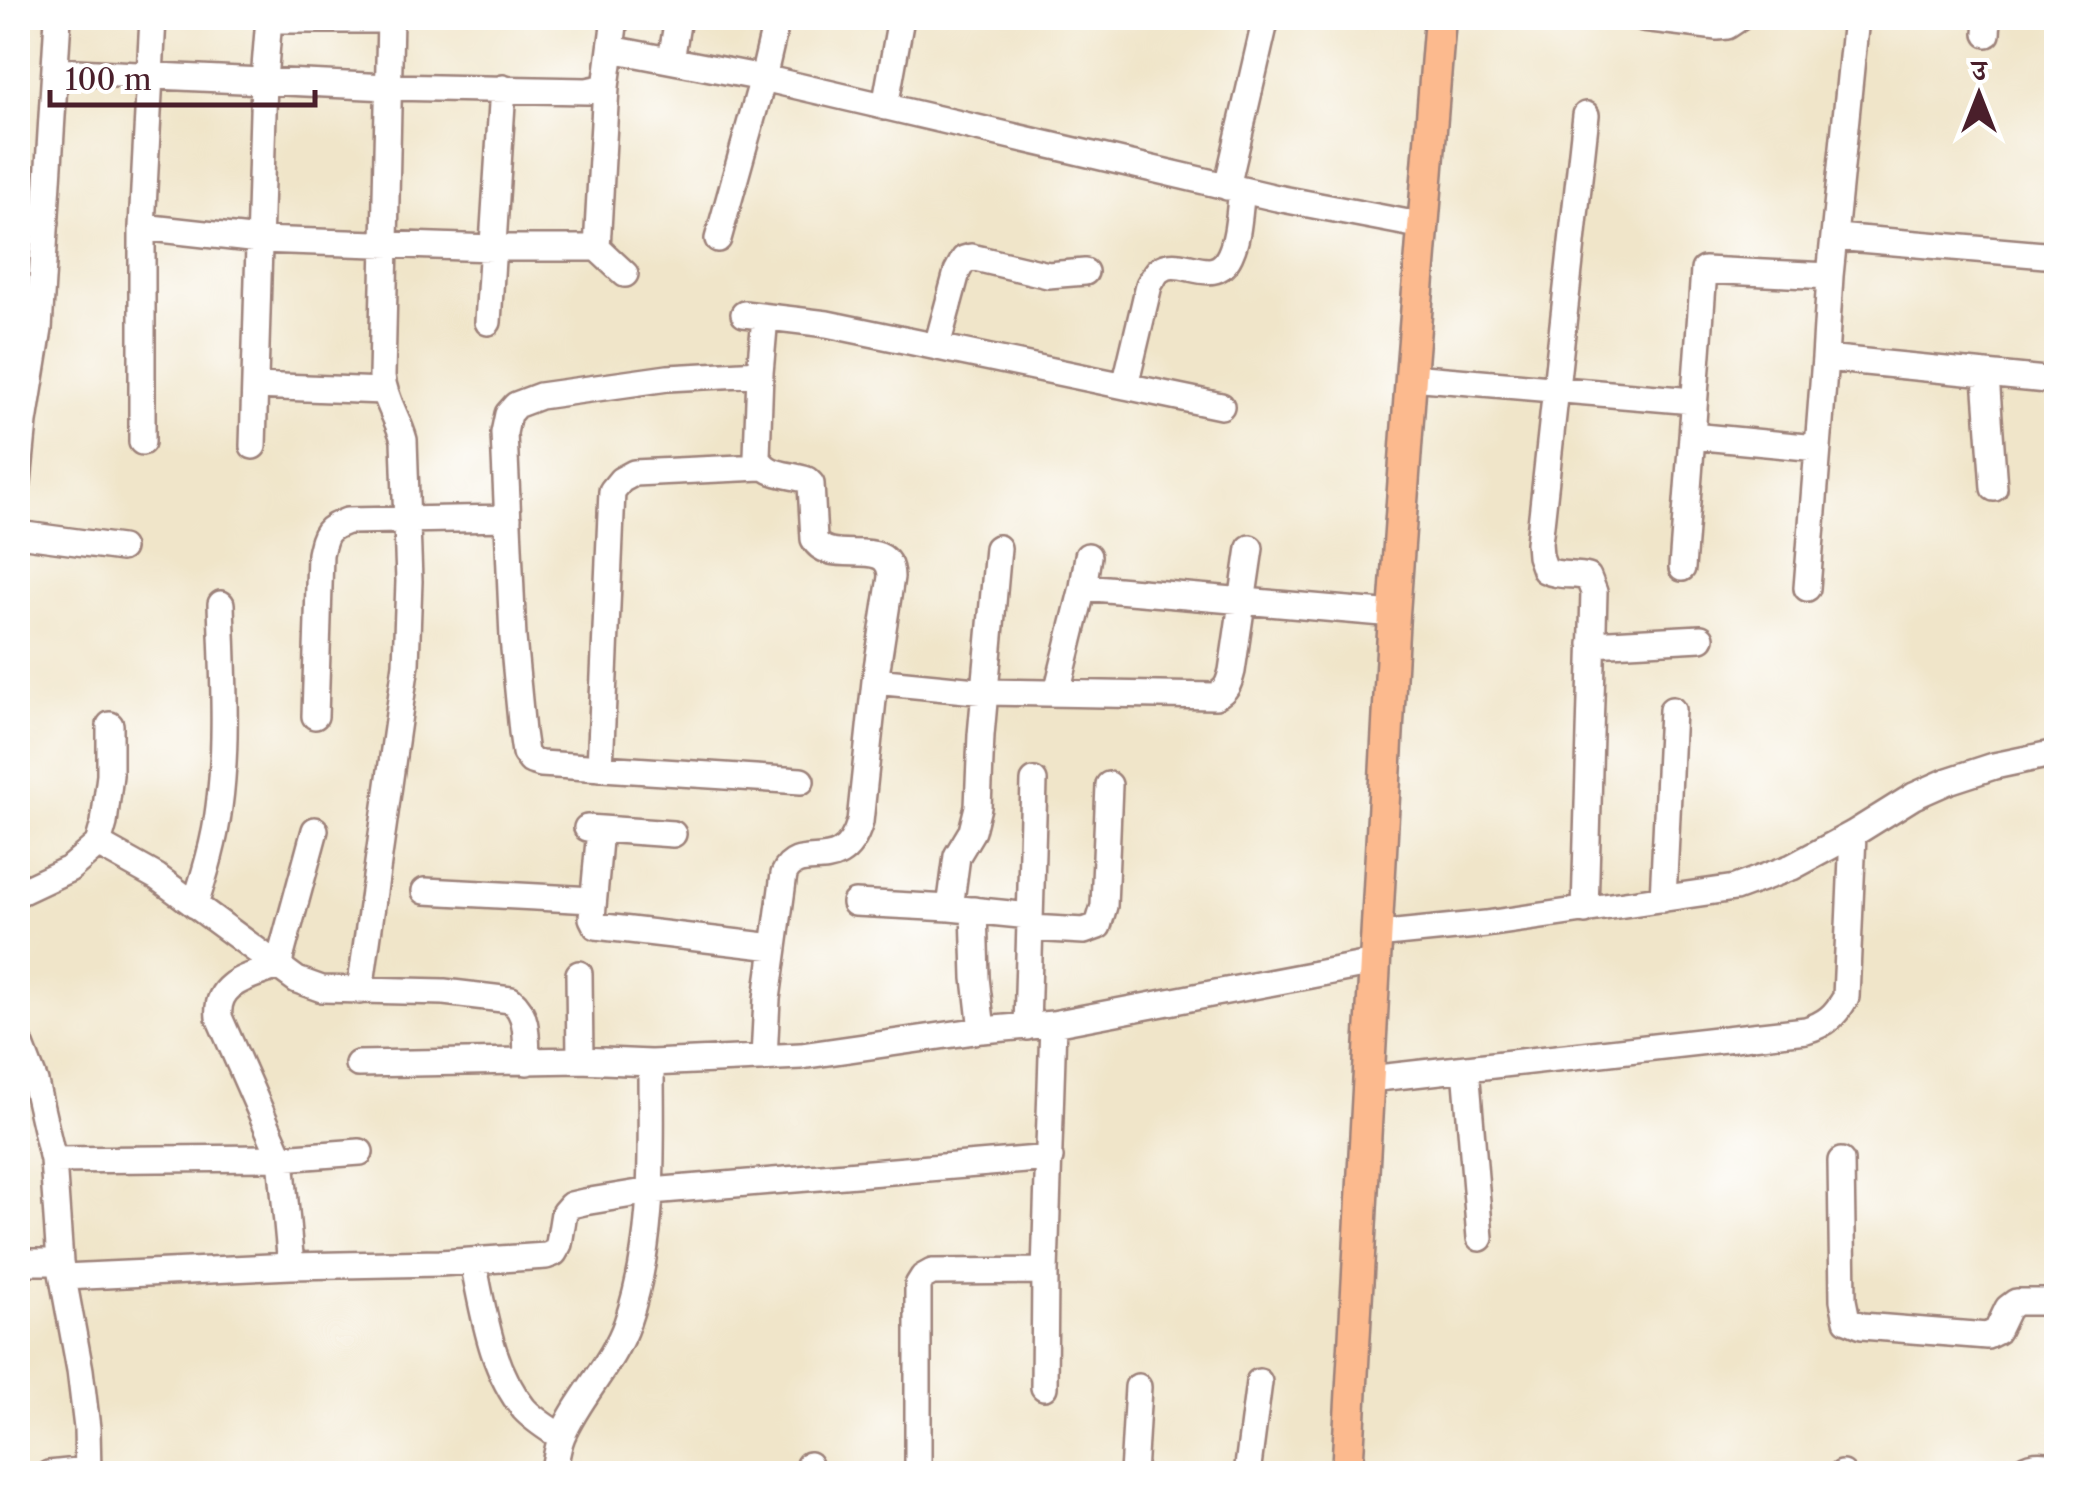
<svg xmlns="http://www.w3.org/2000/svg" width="2074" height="1491" font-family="'Libre Caslon Text','Noto Serif Devanagari',serif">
<rect width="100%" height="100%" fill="#fff"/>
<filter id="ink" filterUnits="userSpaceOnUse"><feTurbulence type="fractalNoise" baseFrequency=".01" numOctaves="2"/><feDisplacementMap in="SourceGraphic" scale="20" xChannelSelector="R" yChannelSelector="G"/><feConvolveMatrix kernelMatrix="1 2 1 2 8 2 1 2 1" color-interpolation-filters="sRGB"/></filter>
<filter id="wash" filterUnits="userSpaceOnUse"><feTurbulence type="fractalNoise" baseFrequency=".0048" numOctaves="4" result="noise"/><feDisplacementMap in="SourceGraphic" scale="40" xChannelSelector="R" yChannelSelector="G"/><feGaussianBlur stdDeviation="2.25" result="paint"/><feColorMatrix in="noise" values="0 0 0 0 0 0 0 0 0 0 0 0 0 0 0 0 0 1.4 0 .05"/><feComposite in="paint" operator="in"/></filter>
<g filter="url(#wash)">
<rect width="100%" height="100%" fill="#f0e5c9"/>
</g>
<g filter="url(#ink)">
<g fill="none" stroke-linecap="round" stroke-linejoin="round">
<g stroke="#9d827a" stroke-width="30">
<path id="minor" d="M1643,18L1717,27L1727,26L1739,18
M268,20H390
M1987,34L1988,18
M611,49L763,78L1277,198L1424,226
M671,60L678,18
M55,71L388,87L587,91L606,87L615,18
M606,87L597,248L625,274
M885,107L901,18
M1227,187L1266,18
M18,223L46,222
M142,227L259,240L493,248H597
M1836,237L2056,256
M718,239L763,78L777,18
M744,314L827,324L1221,406
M488,322L503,88
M937,346L957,272L964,259L971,257L1048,275L1085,272
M1825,358L1830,276
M760,373L668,378L540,396L516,405L508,414L504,433L513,638L522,732L525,753L531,761L541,764L801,781
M1986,376L1994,488
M1411,377L1693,401
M255,386L383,391
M1125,386L1149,285C1150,283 1156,273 1158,271C1180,252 1213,291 1230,255C1239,236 1239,211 1242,190
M142,442V227L153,18
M253,446L264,80L269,18
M1817,448L1692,436L1704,270L1830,276L1856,18
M18,482L24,422L39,329L58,18
M18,534L121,548
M1682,568L1692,436
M1083,587L1394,614
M1807,588L1825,358L2056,381
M1592,644L1701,638
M875,681L986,692L1215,696C1227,690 1229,683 1232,671L1250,548
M1057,692L1083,587L1088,556
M315,716L320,554C325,532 326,529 347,521L508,518
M600,768L612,491L621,480L634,473L762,467
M587,828L673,834
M600,829L592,918L596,926L774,947
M98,844L157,877L297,980L322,989L444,992L511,1000C529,1014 526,1041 527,1062
M425,891L593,900
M18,893L69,869L98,844L104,823L110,775V725
M1663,899L1672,710
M855,903L950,908L1030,916
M195,905C205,873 215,841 219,807C228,740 223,671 221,604
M950,908L957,856L972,831L978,807L981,735L998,548
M974,910L976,978L982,1030
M1585,911L1594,592L1588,577C1574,573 1559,577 1545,570L1540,556L1539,543L1586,115
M1030,928L1084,931L1098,926L1104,906L1109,785
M1376,935L1486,924L1735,888L1792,867L1853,834L1914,796L1948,781L1994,766L2056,753
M579,974L580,1060
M360,991L406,664L409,581L404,440C398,418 384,399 382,376L390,18
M1027,1027L1034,781
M18,1038L35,1082L53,1160L60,1262L80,1370L87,1428L88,1474
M764,1058L767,999L784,874C799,840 842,883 860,822L875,681L891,577C890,533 829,569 814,539L811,484L807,480C788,473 766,477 757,456L760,373L765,317
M358,1064L580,1060L651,1063L801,1056L982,1030L1053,1024L1374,963
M1466,1068L1480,1238
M1369,1079L1806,1030C1826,1024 1835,1016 1846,997L1853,834
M53,1160L281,1158L360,1152
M1841,1161L1843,1300L1847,1320L1862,1326L1987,1336L1997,1331L2008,1308L2016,1302H2056
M18,1262H60
M473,1262C484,1312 490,1367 524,1409C534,1420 549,1429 561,1437
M291,1266L281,1158L219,1017C215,981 251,977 278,966L315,830
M64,1277L291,1266L440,1263L546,1256L554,1253L559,1244L564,1213L571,1205L584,1202L651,1191L1050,1158
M1044,1387L1045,1271L1053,1024
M49,1474L87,1470
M553,1474C556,1461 557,1448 562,1436C579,1396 613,1364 627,1323C656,1239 651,1150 651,1063
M808,1474L809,1465
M918,1474V1285L923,1277L932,1272L1045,1271
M1133,1474L1138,1387
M1247,1474L1259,1382
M1842,1474H1843
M2018,1474C2028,1462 2042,1464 2056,1466"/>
</g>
<g stroke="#9d827a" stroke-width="35">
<path id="major" d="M1347,1474L1394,614L1411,377L1440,18"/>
</g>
<use href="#minor" stroke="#fff" stroke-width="25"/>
<use href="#major" stroke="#fcba8e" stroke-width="30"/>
</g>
</g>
<rect width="2074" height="1491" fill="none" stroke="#fff" stroke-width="60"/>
<g transform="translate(1979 95)" stroke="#ffffff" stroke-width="8" paint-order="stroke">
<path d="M0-8L18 38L0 25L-18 38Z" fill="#4a1f2b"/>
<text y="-15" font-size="28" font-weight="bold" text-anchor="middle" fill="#4a1f2b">उ</text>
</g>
<path d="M50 90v15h265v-15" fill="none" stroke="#4a1f2b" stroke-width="5"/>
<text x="65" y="90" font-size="30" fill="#4a1f2b" stroke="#ffffff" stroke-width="8" paint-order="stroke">100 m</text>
</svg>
